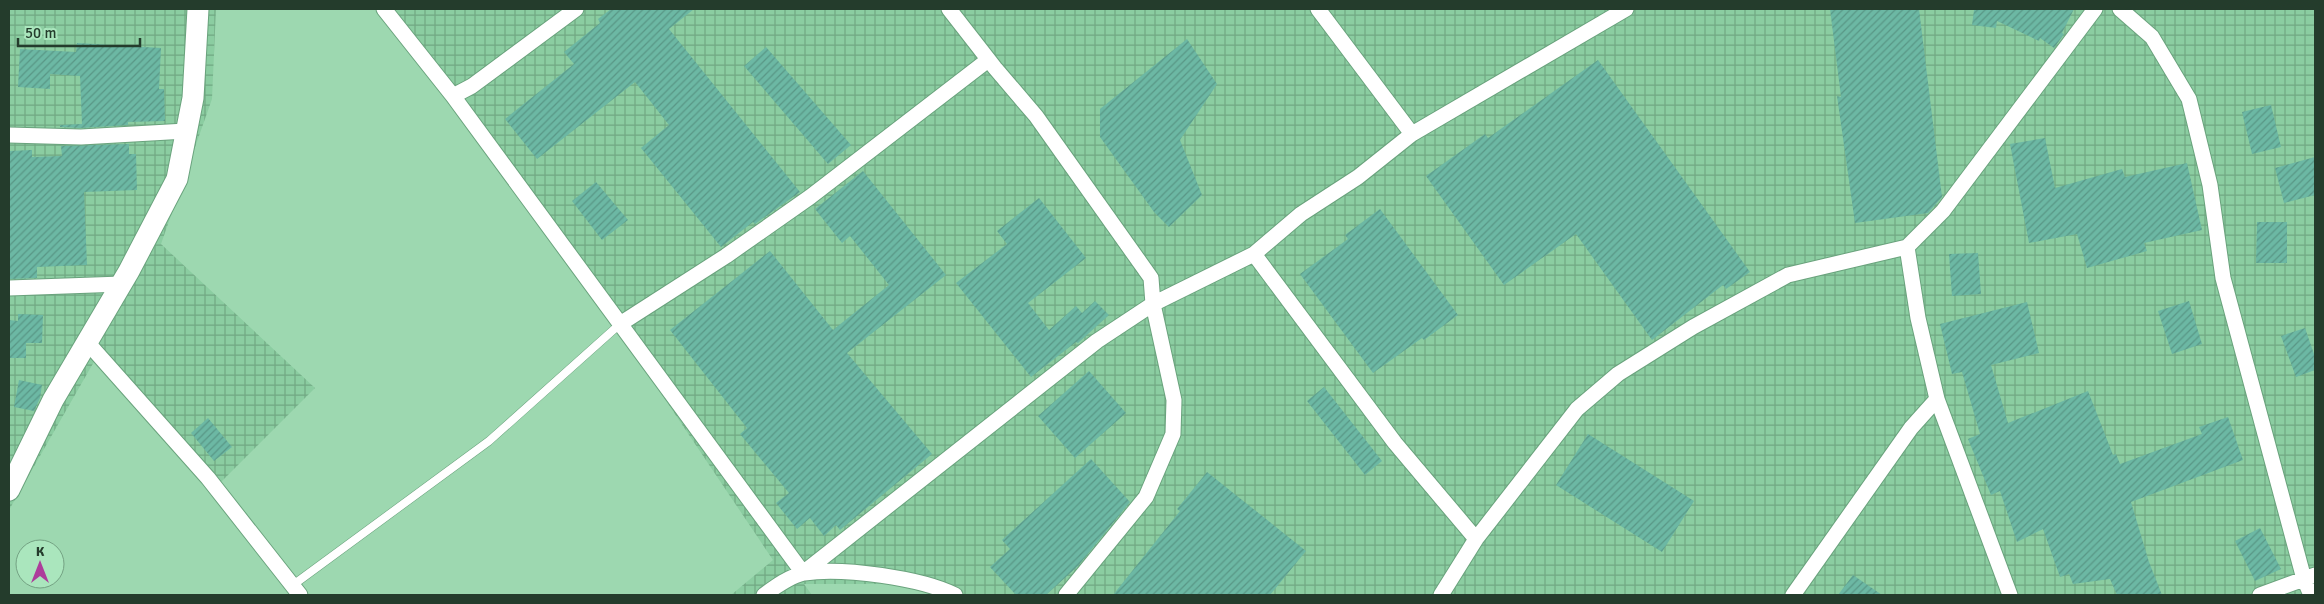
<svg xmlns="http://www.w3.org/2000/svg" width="2324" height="604" font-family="Signika,sans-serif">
<defs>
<pattern id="industrial-grid" width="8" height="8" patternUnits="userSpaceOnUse" patternTransform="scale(1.25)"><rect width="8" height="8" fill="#8bcda1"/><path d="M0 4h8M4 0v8" fill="none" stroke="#71a883"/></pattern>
<pattern id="building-hatch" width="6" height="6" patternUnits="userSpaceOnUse" patternTransform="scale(1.25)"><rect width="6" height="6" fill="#6cb8a4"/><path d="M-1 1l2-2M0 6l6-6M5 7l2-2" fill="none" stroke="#599786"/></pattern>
</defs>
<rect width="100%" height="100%" fill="#9dd8b0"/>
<path fill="url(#industrial-grid)" d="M9,9H216L212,99L161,244L315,388L217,486L95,360L9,510Z
M382,9H2315V595H945L917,584H804L812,595H731L773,560L642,365Z"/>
<path fill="url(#building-hatch)" d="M611,9H694L669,29L800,192L755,224L753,222L721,247L641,148L669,125L635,82L537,159L505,119L574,64L564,52L600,23L598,19Z
M1830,9H1919L1942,197L1928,213L1855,223L1837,96L1841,97Z
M1972,9H2074L2062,33L2064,34L2054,48L2040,38L2039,41L1997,21L1996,28L1972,25L1974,10Z
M1187,39L1217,84L1180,140L1202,195L1169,227L1154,212L1100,137V109Z
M77,43L161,48L159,89H164L165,121L128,122V125L81,128L60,127V125L82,124L80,76L50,74V89L18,87L20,49L76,52Z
M766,47L851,145L828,164L744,66Z
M1598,60L1750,272L1726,289L1723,285L1652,340L1576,234L1504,285L1426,176L1485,134L1488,138Z
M2271,105L2281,147L2252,154L2242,112Z
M2045,138L2055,188L2122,169L2125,177L2187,163L2202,230L2144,243L2147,251L2087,268L2077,234L2029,243L2010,144Z
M129,144V154H136L137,190L84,192L87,265L37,267V278L9,279V151L32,150V157L62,156L61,146Z
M2315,157V195L2284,203L2275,168Z
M863,171L946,275L847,353L932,454L840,530L836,525L824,536L810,518L797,529L776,503L789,493L740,434L747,428L670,330L770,251L833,330L889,285L850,236L842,243L815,209Z
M596,182L628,220L602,240L572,201Z
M1039,198L1086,258L1028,303L1049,330L1076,306L1082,313L1095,301L1109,315L1078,343L1076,342L1031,377L956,283L1007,244L997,231Z
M1380,209L1458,315L1424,340L1422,338L1373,373L1300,274L1348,239L1345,235Z
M2257,222H2287V263H2256Z
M1978,253L1981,294L1952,296L1949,254Z
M2189,301L2202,344L2172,354L2158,311Z
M2027,302L2039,353L1991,365L2008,423L2088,391L2113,455L2116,454L2120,464L2202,434L2199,427L2228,417L2243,460L2131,502L2149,562L2162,595H2117L2110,579L2073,584L2069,574L2060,577L2043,529L2017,542L2000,491L1991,495L1968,439L1980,434L1962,372L1952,374L1940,324Z
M18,314L43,315L42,343H26V358H9V320L18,321Z
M2305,328L2315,357V370L2296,377L2281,336Z
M1089,371L1126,413L1075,458L1038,416Z
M19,380L42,385L40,398L34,411L14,407Z
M1324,387L1382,461L1365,475L1307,401Z
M208,418L232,447L214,461L191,433Z
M1588,434L1694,501L1662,552L1556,485Z
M1091,459L1130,502L1078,566L1046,595H1016L990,567L1010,549L1002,540Z
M1207,472L1306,551L1270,595H1113L1180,511L1177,509Z
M2260,528L2281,569L2255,581L2235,541Z
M1853,575L1882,595H1838Z"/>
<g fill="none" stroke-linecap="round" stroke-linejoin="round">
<g stroke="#6aa37d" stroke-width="9">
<path id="lane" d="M293,585L489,441L620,324"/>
</g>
<g stroke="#6aa37d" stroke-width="17">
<path id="street" d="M384,9L453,96L803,573L1097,341L1153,304L1254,254L1301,214L1358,177L1412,134L1626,9
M949,9L995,68L1036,116L1151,278L1153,304L1174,400L1173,434L1146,497L1066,595
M1318,9L1412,134
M2120,9L2152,37L2189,99L2210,185L2223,278L2304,579L2311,595
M453,96L472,86L576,9
M9,135L81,137L186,131
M1907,247L1918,318L1937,399L2010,595
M1254,254L1395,443L1476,539
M9,288L122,284
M620,324L726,256L810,197L988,60
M87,342L208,478L300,595
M764,595C775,587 790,576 804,573C843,567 921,578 955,595
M1441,595L1476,539L1577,409L1618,374L1693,327L1788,275L1907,247L1943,211L2095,9
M1793,595L1911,428L1937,399
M2260,595L2315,575"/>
</g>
<g stroke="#6aa37d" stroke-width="23">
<path id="secondary" d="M9,490L53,400L129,271L177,179L193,98L198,9"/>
</g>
<use href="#lane" stroke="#fff" stroke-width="8"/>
<use href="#street" stroke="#fff" stroke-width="15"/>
<use href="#secondary" stroke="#fff" stroke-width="21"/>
</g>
<rect width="2324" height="604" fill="none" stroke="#243c2c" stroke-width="20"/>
<g transform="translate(40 564)"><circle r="24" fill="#aae6bd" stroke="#74a283"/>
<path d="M0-4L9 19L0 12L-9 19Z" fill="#ad3e9b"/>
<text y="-8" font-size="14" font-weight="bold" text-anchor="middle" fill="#243c2c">K</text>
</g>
<path d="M18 38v8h122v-8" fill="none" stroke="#243c2c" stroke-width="2.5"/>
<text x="25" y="38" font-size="15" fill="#243c2c" stroke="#aae6bd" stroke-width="4" paint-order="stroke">50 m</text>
</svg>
